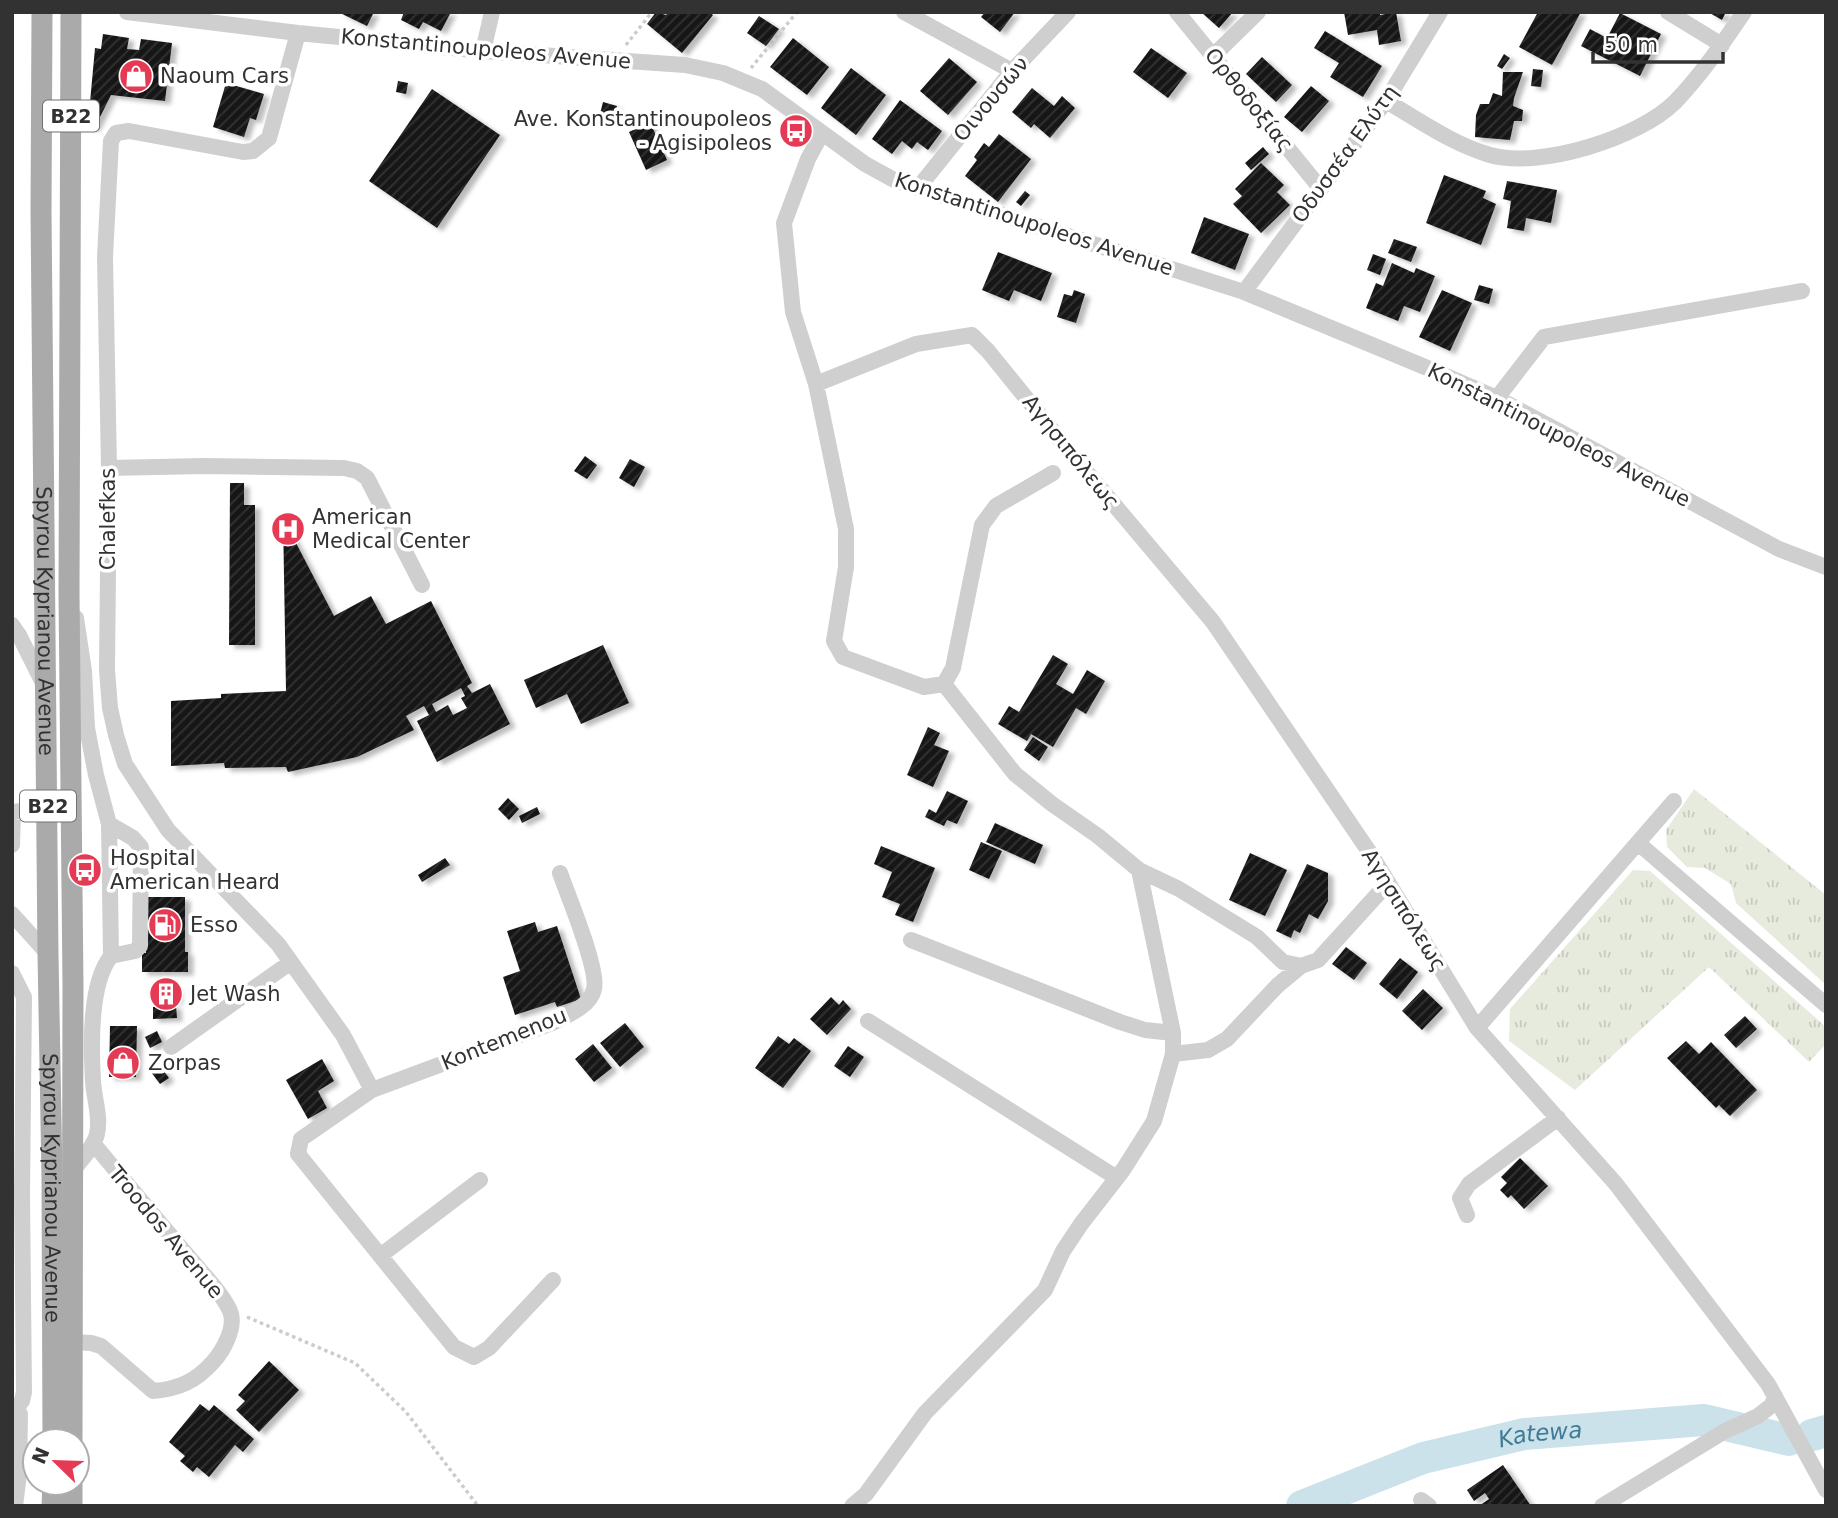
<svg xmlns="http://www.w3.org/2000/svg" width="1838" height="1518" font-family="'DejaVu Sans',sans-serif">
<defs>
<pattern id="grass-tufts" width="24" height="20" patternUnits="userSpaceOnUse" patternTransform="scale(1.75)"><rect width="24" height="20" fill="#e6ebde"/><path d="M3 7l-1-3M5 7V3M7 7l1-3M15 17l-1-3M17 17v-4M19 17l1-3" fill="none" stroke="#c6cabf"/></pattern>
<pattern id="building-hatch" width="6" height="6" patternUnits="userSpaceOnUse" patternTransform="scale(1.75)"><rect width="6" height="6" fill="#191919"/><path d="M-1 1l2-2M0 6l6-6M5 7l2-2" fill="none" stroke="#323232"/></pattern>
<filter id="shadow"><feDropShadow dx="5.5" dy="3.5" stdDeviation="2" flood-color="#0004"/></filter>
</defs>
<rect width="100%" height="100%" fill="#fff"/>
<path fill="url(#grass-tufts)" d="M1694,789L1826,895V985L1736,903L1731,884L1705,868L1687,867L1667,847L1666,830Z
M1633,870L1650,871L1826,1027V1044L1809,1062L1709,967L1575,1090L1509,1041L1510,1009Z"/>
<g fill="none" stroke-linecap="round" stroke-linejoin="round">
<g stroke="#cbe2eb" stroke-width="32">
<path d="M1812,1435L1826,1431"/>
<path id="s1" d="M1302,1506L1423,1458L1524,1434L1704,1420L1789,1440"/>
</g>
</g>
<path fill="url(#building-hatch)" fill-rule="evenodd" filter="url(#shadow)" d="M338,12H374L367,26Z
M404,12H451L441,31L423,22L419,29L401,20Z
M656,12L666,15L668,12H709L713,15L682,53L647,24Z
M985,12H1015L1000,32L981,17Z
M1201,12H1233L1219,28Z
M1344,12H1380V15L1396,12L1401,41L1379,45L1377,30L1348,35Z
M1538,12H1581L1552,65L1519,47Z
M1708,12H1726L1722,20Z
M1620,13L1661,34L1640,76L1581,46L1590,29L1607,38Z
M759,16L779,29L766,46L747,33Z
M1325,31L1382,66L1363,97L1330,77L1339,63L1314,48Z
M103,34L129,38L127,49L139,50L141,39L172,43L165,101L111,95L94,129L88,124L95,48L101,49Z
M793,38L829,67L807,95L770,67Z
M1151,48L1187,73L1168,98L1133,72Z
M1504,54L1510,58L1502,69L1497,66Z
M1262,57L1292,85L1276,102L1246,74Z
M949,58L977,82L948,115L920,91Z
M851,68L886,95L856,135L821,108Z
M1533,69L1543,70L1541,87L1531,86Z
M1503,72H1523L1514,98L1513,106L1523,110L1522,121H1514L1510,140L1475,137L1476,115L1480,104H1489L1493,93L1502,96Z
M398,81L408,83L406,94L396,92Z
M226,83L264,94L256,120L250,118L244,137L213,127Z
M1311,86L1329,101L1302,132L1284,117Z
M1032,88L1054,106L1062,96L1075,108L1050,138L1034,124L1031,128L1012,112Z
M432,89L500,135L437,228L369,181Z
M900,100L942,131L928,150L917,142L912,149L902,141L892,154L872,139Z
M603,102L617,106L613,121L599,118Z
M650,122L667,160L646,170L629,132Z
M999,134L1031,159L998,202L965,176L977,160L974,157L984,143L989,147Z
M1263,147L1269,154L1251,170L1245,163Z
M1261,163L1284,185L1277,192L1290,205L1261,233L1233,204L1242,196L1235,189Z
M1444,175L1486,191L1483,198L1496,204L1481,245L1426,223Z
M1507,181L1557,190L1551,223L1526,218L1524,231L1507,228L1511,201L1503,199Z
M1025,191L1030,195L1021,206L1016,202Z
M1204,217L1249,234L1235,270L1191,253Z
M1394,239L1417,247L1411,262L1388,253Z
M998,252L1052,273L1041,301L1014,290L1009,301L982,290Z
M1373,254L1386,259L1380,275L1367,270Z
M1392,263L1414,273L1416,268L1435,276L1420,312L1404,306L1398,321L1366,308L1376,283L1383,286Z
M1479,285L1493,289L1489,304L1474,300Z
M1074,290L1085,294L1076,323L1057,317L1064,294L1072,296Z
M1442,290L1472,303L1450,351L1419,337Z
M585,456L597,465L587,479L574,471Z
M630,459L645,467L634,487L619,478Z
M230,483H244V505H255V645H229Z
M283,518L334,616L371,596L386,624L431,601L472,683L467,686L472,693L490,684L510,724L437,762L417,721L429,715L424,706L406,716L414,730L357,757L288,772L286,767L225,768L224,763L171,766V701L221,698V694L286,691ZM461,688L465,696L461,698L467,708L453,715L448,705L436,712L432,704Z
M603,645L629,703L581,724L567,694L536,708L524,680Z
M1053,655L1068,664L1056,684L1073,694L1087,670L1105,681L1086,714L1076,708L1053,747L1031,734L1027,741L998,724L1009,706L1019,712Z
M928,727L940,733L934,745L949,751L933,787L907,775Z
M1033,737L1048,747L1039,761L1024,750Z
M947,791L968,801L957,824L947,820L944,826L925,817L929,809L936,813Z
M508,798L519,809L509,820L498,809Z
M537,807L540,814L522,823L519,816Z
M995,823L1043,845L1035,864L986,842Z
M981,842L1002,851L989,879L969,870Z
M881,846L935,868L913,922L895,915L900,904L882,897L892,872L874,864Z
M1250,853L1287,870L1265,916L1229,900Z
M445,858L450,865L422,882L418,875Z
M1307,864L1328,873V901L1318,919L1309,914L1300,933L1294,930L1291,938L1276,931Z
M146,897H185V952H188V972H142V952L146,953Z
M535,922L538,932L557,926L581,999L557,1007L555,1002L515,1015L503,977L520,971L507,931Z
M1346,947L1367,963L1354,980L1332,964Z
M1400,958L1418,972L1397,999L1379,984Z
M155,988H177V1001H155Z
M1423,989L1443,1008L1422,1030L1402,1011Z
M831,997L839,1005L843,1000L851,1009L827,1035L810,1019Z
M176,1005L177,1018L153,1019V1007Z
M1745,1016L1757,1029L1736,1048L1724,1035Z
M625,1023L644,1047L620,1067L600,1043Z
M110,1026H137L136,1077H109Z
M157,1031L162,1042L150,1048L145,1037Z
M778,1036L789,1044L794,1038L811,1051L783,1088L755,1068Z
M1686,1041L1699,1054L1711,1042L1757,1090L1730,1116L1719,1105L1716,1108L1667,1058Z
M593,1044L612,1068L594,1082L575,1059Z
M848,1046L864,1057L850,1077L834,1066Z
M322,1059L334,1081L318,1091L327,1108L308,1119L286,1080Z
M160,1066L169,1078L160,1084L151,1072Z
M1520,1158L1548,1186L1524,1209L1511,1195L1508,1198L1500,1190L1507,1183L1501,1177Z
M269,1361L299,1390L259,1432L236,1410L245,1401L238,1395Z
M200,1404L209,1411L214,1405L254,1439L243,1452L235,1445L209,1477L197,1467L193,1472L180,1461L185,1456L169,1442Z
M1503,1465L1531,1506H1479L1489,1499L1485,1493L1474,1501L1467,1490Z"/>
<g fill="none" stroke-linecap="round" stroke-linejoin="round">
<path stroke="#ccc" stroke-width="3.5" stroke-dasharray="3.5 3.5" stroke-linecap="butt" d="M626,45L652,12
M751,68L797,12
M247,1317L355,1363L406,1412L478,1506"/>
<path stroke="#cfcfcf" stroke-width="16" d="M127,12L298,33L483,51L685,65L723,73L762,89L865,164L896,181L1244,292L1425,367L1497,398L1779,549L1826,567
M904,12L1012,71
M1177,12L1321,189
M1668,12L1722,45
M298,33L269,138L253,151L243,152L129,131L116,133L111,141L105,257L109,468L107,670L110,708L116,735L125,764L168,830L278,944L343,1035L372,1090
M483,51L492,12
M1213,56L1258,12
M1386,101C1419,120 1452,144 1490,155C1540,169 1639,138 1675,102C1701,75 1723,43 1744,12
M822,133L808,159L784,223L793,312L816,384L846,529V567L834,641L843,657L924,687L944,684L953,668L982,525L996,506L1053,473
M918,188L1012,71L1068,12
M1244,292L1386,101L1440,12
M816,384L916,344L972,335L988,351L1074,457L1213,622L1370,853L1477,1028L1616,1184L1768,1384L1826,1490
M1497,398L1544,337L1802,291
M109,468L204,466L344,468L357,471L367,478L422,585
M12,625L19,635L43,683
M944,684L1015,774L1052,804L1098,836L1139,870L1179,889L1257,937L1283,962L1301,966L1318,960L1388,883
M109,824L133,838L141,847L140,946L135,951L111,956
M1638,843L1826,1005
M12,845L13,812L48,808
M12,914L48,954
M911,940L1120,1022L1145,1030L1173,1033
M12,973L24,997L22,1194L24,1392L22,1401L12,1413
M868,1021L1117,1178
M1477,1028L1674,801
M171,1047L291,962
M1173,1054L1208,1050L1227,1039L1278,985L1301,966
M73,1170C81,1160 94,1147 97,1134C101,1117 94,1099 93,1081C91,1046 89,984 111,956L109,824L96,775L87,728L84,671L76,618
M1467,1215L1460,1198L1469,1184L1558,1118
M380,1256L480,1180
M553,1280L489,1348L474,1357L454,1347L298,1154L301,1139L372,1090L552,1023C566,1016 591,1006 594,989C599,969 568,896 560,873
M73,1342L91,1343L101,1346L153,1391C179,1389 196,1381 213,1362C223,1351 235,1329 231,1314C227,1299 204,1275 193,1262C160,1223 126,1183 93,1143
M1421,1500L1429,1506
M15,1506L19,1474L20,1414L17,1409
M852,1506L866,1494L925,1413L1045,1290L1063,1251L1081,1224L1123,1170L1154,1121L1173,1054V1033L1139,870
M1602,1506L1725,1431L1758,1416L1772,1405L1775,1396"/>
<g stroke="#aaa" stroke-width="21">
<path id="s2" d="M42,12L41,210L48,954L52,1177L53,1441"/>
<path d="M71,12L69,593L73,986L72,1441"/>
<path d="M52,1506L53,1483"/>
<path d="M72,1506V1483"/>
</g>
</g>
<defs>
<g id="shop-disc" transform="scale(1.75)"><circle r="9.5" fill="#e43a54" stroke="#fff"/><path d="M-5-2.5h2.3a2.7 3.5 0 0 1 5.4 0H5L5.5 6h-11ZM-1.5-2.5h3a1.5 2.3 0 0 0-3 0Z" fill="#fff"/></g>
<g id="bus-disc" transform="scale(1.75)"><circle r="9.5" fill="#e43a54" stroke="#fff"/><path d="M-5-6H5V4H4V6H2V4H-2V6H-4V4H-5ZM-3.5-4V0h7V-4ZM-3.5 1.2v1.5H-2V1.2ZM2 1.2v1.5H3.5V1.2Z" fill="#fff"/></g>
<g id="hospital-disc" transform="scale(1.75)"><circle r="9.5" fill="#e43a54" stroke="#fff"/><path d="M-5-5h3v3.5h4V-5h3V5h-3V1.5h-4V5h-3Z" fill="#fff"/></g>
<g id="fuel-disc" transform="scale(1.75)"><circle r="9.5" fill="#e43a54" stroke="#fff"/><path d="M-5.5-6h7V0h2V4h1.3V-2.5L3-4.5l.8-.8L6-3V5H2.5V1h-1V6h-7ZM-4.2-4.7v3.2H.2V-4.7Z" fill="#fff"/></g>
<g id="building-disc" transform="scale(1.75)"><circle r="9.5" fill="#e43a54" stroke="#fff"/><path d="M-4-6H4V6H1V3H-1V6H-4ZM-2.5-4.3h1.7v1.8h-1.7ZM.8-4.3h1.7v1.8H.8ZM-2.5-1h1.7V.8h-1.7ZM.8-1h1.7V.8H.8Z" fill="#fff"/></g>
</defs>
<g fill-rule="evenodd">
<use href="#shop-disc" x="136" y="76"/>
<use href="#bus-disc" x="796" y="131"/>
<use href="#hospital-disc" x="288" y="529"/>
<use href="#bus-disc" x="85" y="870"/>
<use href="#fuel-disc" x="165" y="925"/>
<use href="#building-disc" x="166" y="994"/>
<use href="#shop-disc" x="123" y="1063"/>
</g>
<g text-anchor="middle" stroke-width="7" stroke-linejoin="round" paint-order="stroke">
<g fill="#fff" stroke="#707070" stroke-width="2">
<rect x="43" y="100.5" width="56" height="31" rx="5"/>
<rect x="20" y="790.5" width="56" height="31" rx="5"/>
</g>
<g font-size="19" font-weight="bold" fill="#323232">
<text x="71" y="123">B22</text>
<text x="48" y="813">B22</text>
</g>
<g font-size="21" fill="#323232" stroke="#fff">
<text transform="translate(486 49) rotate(5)" y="7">Konstantinoupoleos Avenue</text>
<text transform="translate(991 99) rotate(-50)" y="7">Οινουσών</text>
<text transform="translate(1249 100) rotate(51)" y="7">Ορθοδοξίας</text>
<text transform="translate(1345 154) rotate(-54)" y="7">Οδυσσέα Ελύτη</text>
<text transform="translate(1034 224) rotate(18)" y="7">Konstantinoupoleos Avenue</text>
<text transform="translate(1559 435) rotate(27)" y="7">Konstantinoupoleos Avenue</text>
<text transform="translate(1071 452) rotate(51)" y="7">Αγησιπόλεως</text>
<text transform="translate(108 519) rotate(-90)" y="7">Chalefkas</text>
<text dy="7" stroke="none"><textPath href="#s2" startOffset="609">Spyrou Kyprianou Avenue</textPath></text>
<text transform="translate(1404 910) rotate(58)" y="7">Αγησιπόλεως</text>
<text transform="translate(504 1039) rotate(-22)" y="7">Kontemenou</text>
<text dy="7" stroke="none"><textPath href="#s2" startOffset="1176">Spyrou Kyprianou Avenue</textPath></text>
<text transform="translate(166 1232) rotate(50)" y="7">Troodos Avenue</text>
</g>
<g font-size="21" fill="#323232" stroke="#fff" text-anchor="start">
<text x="160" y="83">Naoum Cars</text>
<text x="772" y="126" text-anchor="end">Ave. Konstantinoupoleos<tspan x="772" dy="24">- Agisipoleos</tspan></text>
<text x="312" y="524">American<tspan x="312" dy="24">Medical Center</tspan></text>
<text x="110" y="865">Hospital<tspan x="110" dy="24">American Heard</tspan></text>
<text x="190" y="932">Esso</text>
<text x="190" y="1001">Jet Wash</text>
<text x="148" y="1070">Zorpas</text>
</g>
<g font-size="23" font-style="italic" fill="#407b95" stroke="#fff">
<text dy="8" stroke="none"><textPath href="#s1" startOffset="250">Katewa</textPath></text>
</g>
</g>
<rect width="1838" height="1518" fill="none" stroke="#323232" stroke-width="28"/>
<g transform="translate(56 1462) rotate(293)"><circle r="33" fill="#ffffff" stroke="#adadad" stroke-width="2"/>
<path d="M0-5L12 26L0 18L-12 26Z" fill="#e43a54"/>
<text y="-10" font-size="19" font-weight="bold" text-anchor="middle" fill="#323232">N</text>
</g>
<path d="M1593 52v10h130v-10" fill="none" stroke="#323232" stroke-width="3.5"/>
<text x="1604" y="52" font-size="21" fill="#323232" stroke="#ffffff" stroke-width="5" paint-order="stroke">50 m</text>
</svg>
